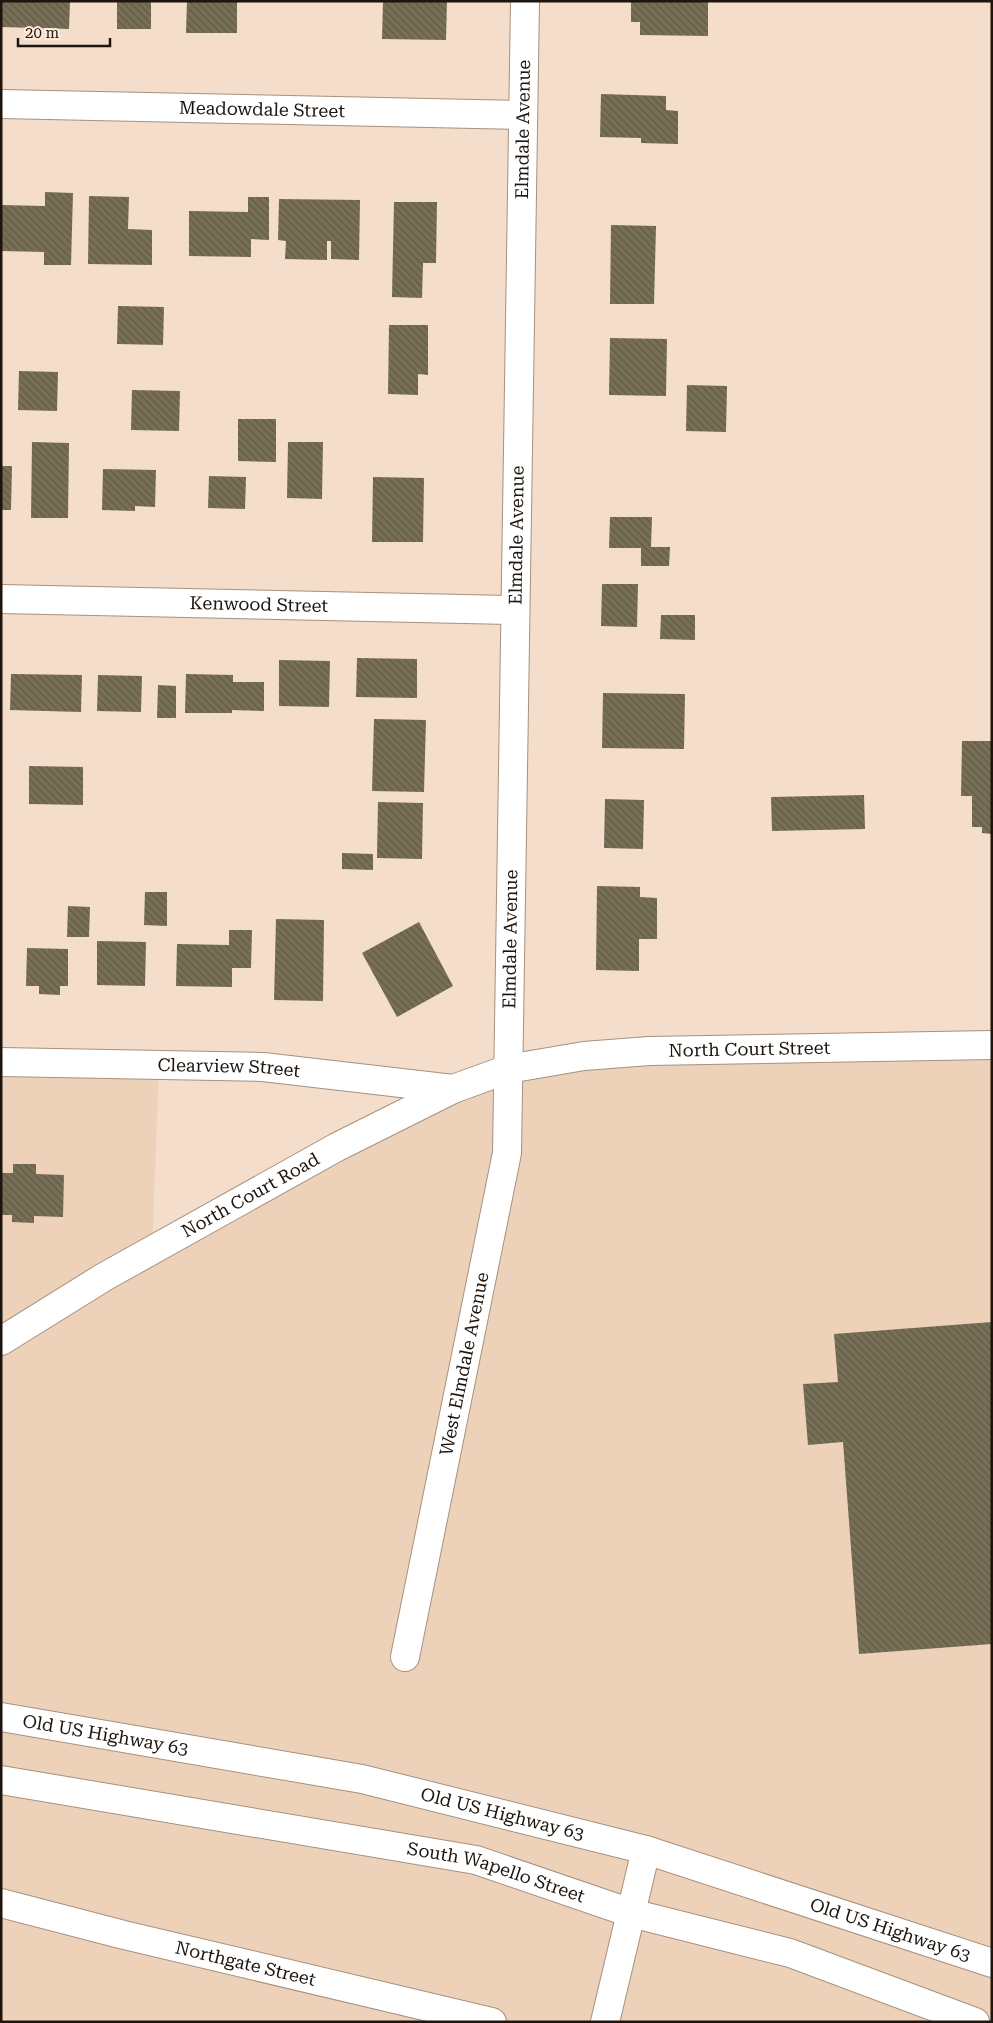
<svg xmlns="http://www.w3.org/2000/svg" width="993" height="2023" font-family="'Roboto Serif',serif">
<defs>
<pattern id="building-back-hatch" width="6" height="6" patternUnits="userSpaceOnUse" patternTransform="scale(1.25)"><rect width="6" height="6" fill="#786f57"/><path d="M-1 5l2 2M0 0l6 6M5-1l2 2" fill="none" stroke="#625a46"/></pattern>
</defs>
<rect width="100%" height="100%" fill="#f4ddca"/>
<path fill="#eed1b9" d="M992,1046V2022H1V1062L159,1065L152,1250L508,1069Z"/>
<path fill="url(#building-back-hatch)" d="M1,1H70L69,29L1,27Z
M117,1H151V29H117Z
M187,1H237V33H186Z
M383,1H447L446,40L382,39Z
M631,1H708V36L640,35V22H631Z
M601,94L666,96V110L678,111V144L641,143V138L600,137Z
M45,192L73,193L71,265H44V252L1,251V205L45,206Z
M89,196L129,197L128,229L152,230V265L88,264Z
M248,197H269V240L251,239V257L189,256V211L248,212Z
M279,199L360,200L359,260L331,259V241H327V260L285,259L286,241L278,240Z
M394,202H437L436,263H423L422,298L392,297Z
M611,225L656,226L654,304H610Z
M118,306L164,307L163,345L117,344Z
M389,325H428V375L418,374V395L388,394Z
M610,338L667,339L666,396L609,395Z
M19,371L58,372L57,411L18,410Z
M687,385L727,386L726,432L686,431Z
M132,390L180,391L179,431L131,430Z
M238,419H276V462L238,461Z
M32,442L69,443L68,518H31Z
M288,442H323L322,499L287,498Z
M1,466H12L11,510H1Z
M103,469L156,470L155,507L135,506V511L102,510Z
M209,476L246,477L245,509L208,508Z
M373,477L424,478L423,542H372Z
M610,517H652L651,547H670L669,566H641V548H609Z
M602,584H638L637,627L601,626Z
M661,615H695V640L660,639Z
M357,658L417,659V698L356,697Z
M279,660L330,661L329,707L279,706Z
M11,674L82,675L81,712L10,710Z
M186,674L233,675V682H264V711L232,710V713H185Z
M98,675L142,676L141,712L97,711Z
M158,685L176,686V718H157Z
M603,693L685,694L684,749L602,748Z
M374,719L426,720L424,792L372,791Z
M962,741H992V834L982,833V827H972V796H961Z
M29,766L83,767V805L29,804Z
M864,795L865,829L772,831L771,797Z
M605,799L644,800L643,849L604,848Z
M378,802L423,803L422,859L377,858Z
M342,853L373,854V870L342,869Z
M597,886L640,887V897L657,898V939H639V971L596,970Z
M145,892H167V926L144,925Z
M68,906L90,907L89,937H67Z
M276,919L324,920L323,1001L274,1000Z
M419,922L453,986L397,1017L362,953Z
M229,930H252L251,968H232V987L176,986L177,944L229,945Z
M97,941L146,942L145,986L97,985Z
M27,948L68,949V986H60V995L39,994V986H26Z
M13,1164H36V1174L64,1175L63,1217L34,1216V1223L12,1222V1215H1V1173H13Z
M992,1322V1644L859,1654L843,1442L808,1445L803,1384L838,1382L834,1334Z"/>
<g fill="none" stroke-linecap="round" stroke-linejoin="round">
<g stroke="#a6917f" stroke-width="30">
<g id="minor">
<path id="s1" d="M1,104L523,115"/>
<path id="s2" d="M1,599L515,610"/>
<path id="s3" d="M1,1062L263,1067L453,1089"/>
<path id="s4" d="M405,1657L507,1153L525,1"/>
<path id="s5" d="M1,1903L124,1935L492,2022"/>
<path d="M605,2022L646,1850"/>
</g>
</g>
<g stroke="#a6917f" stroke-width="30">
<g id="major">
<path id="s6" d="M1,1341L104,1277L337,1147L453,1089L508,1069L584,1056L649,1051L992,1045"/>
</g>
</g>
<g stroke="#a6917f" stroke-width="30">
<g id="highway">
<path id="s7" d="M1,1717L362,1779L646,1850L992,1963"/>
<path id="s8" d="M1,1780L476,1860L631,1913L790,1953L975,2022"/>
</g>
</g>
<use href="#minor" stroke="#fff" stroke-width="28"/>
<use href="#major" stroke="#fff" stroke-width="28"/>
<use href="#highway" stroke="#fff" stroke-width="28"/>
</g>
<g text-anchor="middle" stroke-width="4.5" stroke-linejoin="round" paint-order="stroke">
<g font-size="18" fill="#1d150e" stroke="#feebdc">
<text dy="6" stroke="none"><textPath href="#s1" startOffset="261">Meadowdale Street</textPath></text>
<text dy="6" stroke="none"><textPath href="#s4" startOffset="1538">Elmdale Avenue</textPath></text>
<text dy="6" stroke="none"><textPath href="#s4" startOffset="1132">Elmdale Avenue</textPath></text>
<text dy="6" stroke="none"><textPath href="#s2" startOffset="258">Kenwood Street</textPath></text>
<text dy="6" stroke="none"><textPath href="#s4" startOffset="728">Elmdale Avenue</textPath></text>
<text dy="6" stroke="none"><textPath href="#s6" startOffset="819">North Court Street</textPath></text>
<text dy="6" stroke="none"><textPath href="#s3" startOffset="228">Clearview Street</textPath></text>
<text dy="6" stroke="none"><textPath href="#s6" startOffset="289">North Court Road</textPath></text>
<text dy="6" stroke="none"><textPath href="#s4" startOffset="299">West Elmdale Avenue</textPath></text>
<text dy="6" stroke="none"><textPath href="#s7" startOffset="106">Old US Highway 63</textPath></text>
<text dy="6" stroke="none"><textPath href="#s7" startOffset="511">Old US Highway 63</textPath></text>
<text dy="6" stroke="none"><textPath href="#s8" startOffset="504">South Wapello Street</textPath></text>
<text dy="6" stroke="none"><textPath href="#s7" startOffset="916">Old US Highway 63</textPath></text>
<text dy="6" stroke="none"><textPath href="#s5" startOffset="252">Northgate Street</textPath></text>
</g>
</g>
<rect width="993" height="2023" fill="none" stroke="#1d150e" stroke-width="5"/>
<path d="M18 38v8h92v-8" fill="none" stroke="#1d150e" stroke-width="2.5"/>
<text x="25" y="38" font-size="15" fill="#1d150e" stroke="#feebdc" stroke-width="4" paint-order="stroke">20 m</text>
</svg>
